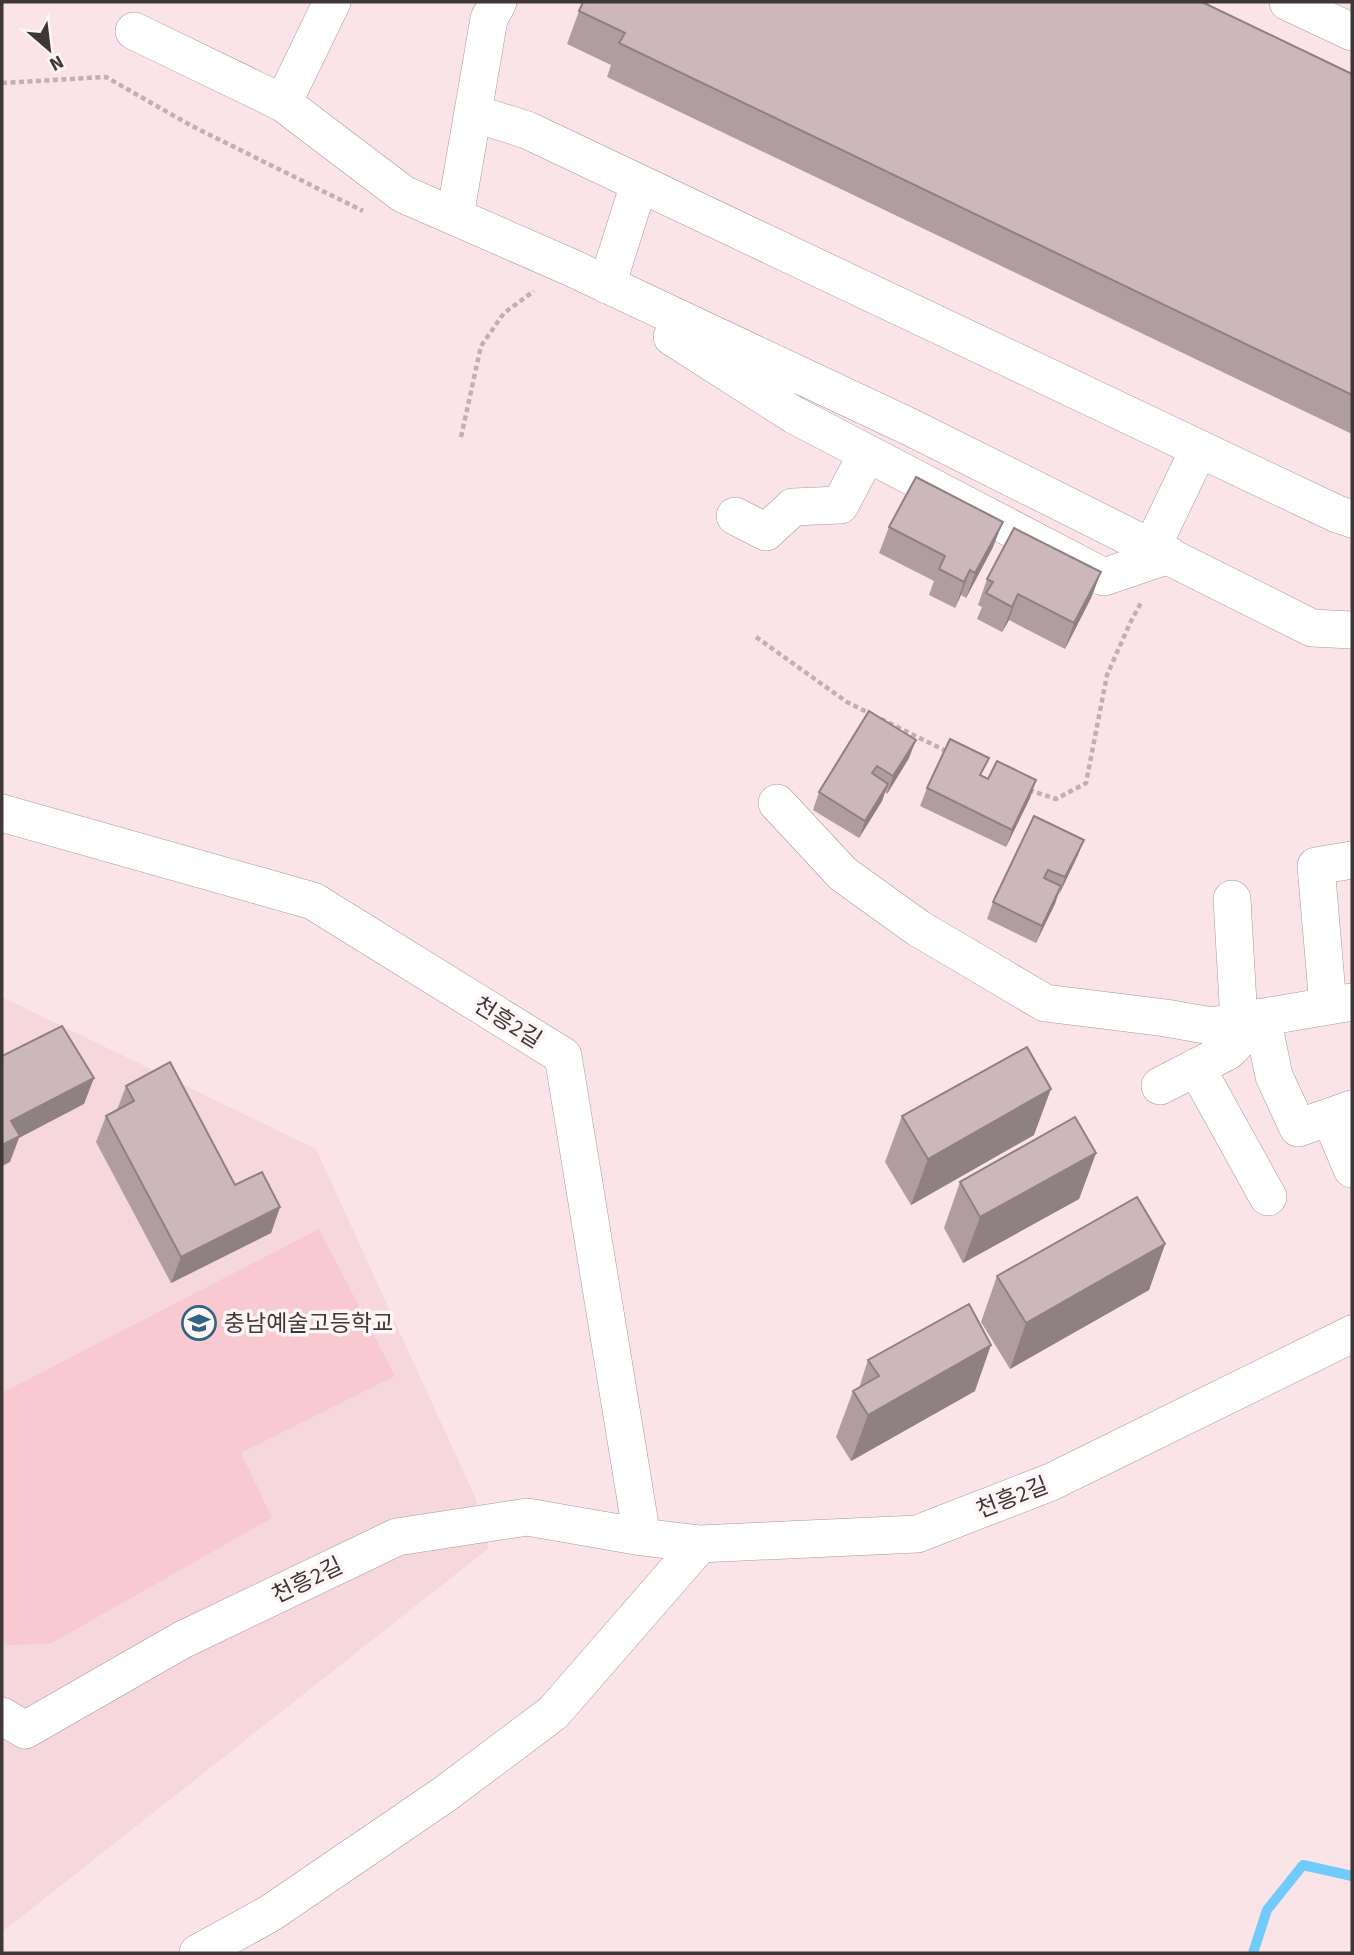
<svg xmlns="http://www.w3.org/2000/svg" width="1354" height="1955" font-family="'Source Sans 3','Noto Sans KR',sans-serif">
<rect width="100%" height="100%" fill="#fae4e7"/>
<path fill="#f5d7dc" d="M2,997L316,1149L475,1497L489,1548L2,1932Z"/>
<path fill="#f8c9d1" d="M319,1229L395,1376L241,1453L272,1518L50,1644L6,1645L2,1635V1393Z"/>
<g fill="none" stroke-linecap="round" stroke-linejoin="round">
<path stroke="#70cafb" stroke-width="10" d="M1253,1953L1267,1910L1303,1865L1352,1876"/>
<g stroke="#aa9699" stroke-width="38">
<path id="minor" d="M1288,2L1352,32
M134,31L283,103L403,194L570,267L912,428L1312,628L1352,630
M283,103L332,2
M473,113L527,130L1337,514L1352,519
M455,216L489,19L498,2
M607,285L639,184
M672,337L794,415L1104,577L1169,555
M735,516L766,532L793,507L840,505L867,454
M1152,547L1199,449
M777,803L843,874L918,928L1045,1003L1166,1018L1211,1026L1352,1002
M2,813L313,901L563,1056L642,1537
M1232,899L1239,1021
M1328,1006L1316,866L1352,860
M1262,1017L1274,1076L1298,1128L1352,1109
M1196,1067L1268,1197
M1160,1086L1228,1051L1262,1017
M1330,1117L1352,1169
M2,1716L25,1730L182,1640L397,1537L527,1517L642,1537L700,1544L917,1534L1051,1482L1352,1334
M198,1953L269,1914L445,1794L553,1713L700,1544"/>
</g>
<path stroke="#c1afb2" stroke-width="4.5" stroke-dasharray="5 3.5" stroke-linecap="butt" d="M2,83L106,77L190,125L363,211
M461,437L481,346L504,313L534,291
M756,637L847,702L873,715
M881,719L948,752
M1029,790L1056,799L1086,783L1107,675L1130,623L1142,601"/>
<use href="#minor" stroke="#fff" stroke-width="37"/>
</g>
<path fill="#af9da1" d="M579,11L1352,74V434L607,77L611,65L567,44Z
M889,527L993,547L966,598L961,595L955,608L929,595L934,581L879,553Z
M1101,572L1091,598L1065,649L1009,620L1002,632L977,619L982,607L978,605L987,579Z
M869,711L909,758L887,794L885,792L882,801L859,838L813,810L819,792Z
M982,776L988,779L1036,780L1030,798L1006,847L920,806L927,788Z
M1084,840L1077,857L1058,895L1036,943L987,919L993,902Z
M126,1086L235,1185L280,1207L271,1233L171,1283L96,1142L106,1116L117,1110Z
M902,1116L1034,1135L911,1205L885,1162Z
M1096,1153L1079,1199L963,1263L944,1228L960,1182Z
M1165,1244L1149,1290L1010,1369L981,1322L997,1276Z
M868,1360L975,1391L851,1461L836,1437L853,1391L859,1388Z"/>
<path fill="#8f8083" d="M1003,522L993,547L966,598L975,573Z
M970,570L961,595L955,608L964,582Z
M1101,572L1091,598L1065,649L1074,623Z
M1018,594L1009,620L1002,632L1012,607Z
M916,740L909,758L887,794L893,776Z
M1036,780L1030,798L1006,847L1012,830Z
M888,784L882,801L859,838L865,821Z
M1084,840L1077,857L1059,895L1065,877Z
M1061,886L1055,904L1036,943L1042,926Z
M94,1078L84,1104L19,1138L10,1162L2,1166V1145L11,1121Z
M1051,1089L1034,1135L911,1205L928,1159Z
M1096,1153L1079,1199L963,1263L980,1217Z
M280,1207L271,1233L171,1283L181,1257Z
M1165,1244L1149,1290L1010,1369L1026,1323Z
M991,1345L975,1391L851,1461L868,1415Z"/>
<path fill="#ccb7bb" stroke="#8f8083" stroke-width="2" d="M583,2H1202L1352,74V395L619,43L625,33L579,11Z
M916,477L1003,522L975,573L970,570L964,582L939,569L945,556L889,527Z
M1014,528L1101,572L1074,623L1018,594L1012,607L986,593L993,582L987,579Z
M869,711L916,740L893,776L877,766L872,773L888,784L865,821L819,792Z
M950,739L989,758L980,775L988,779L997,761L1036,780L1012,830L927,788Z
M1034,816L1084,840L1065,877L1048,870L1044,878L1061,886L1042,926L993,902Z
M62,1026L94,1078L11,1121L20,1136L2,1145V1056Z
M1027,1047L1051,1089L928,1159L902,1116Z
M170,1062L235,1185L262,1172L280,1207L181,1257L106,1116L134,1101L126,1086Z
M1075,1117L1096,1153L980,1217L960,1182Z
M1137,1197L1165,1244L1026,1323L997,1276Z
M969,1304L991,1345L868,1415L853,1391L879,1376L868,1360Z"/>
<defs>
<g id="school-ring" transform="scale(1.75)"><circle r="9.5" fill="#fef5f6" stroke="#306581" stroke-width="1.5"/><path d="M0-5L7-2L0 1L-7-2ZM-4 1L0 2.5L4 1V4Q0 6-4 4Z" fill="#306581"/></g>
</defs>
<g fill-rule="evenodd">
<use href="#school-ring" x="199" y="1323"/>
</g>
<g text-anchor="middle" stroke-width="7" stroke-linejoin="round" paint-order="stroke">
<g font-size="23" fill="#3f3738" stroke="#fef5f6">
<text transform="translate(508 1022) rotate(32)" y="8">천흥2길</text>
<text transform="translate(1012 1497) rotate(-21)" y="8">천흥2길</text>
<text transform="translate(307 1580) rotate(-26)" y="8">천흥2길</text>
</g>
<g font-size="23" fill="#3f3738" stroke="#fef5f6" text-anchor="start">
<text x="224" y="1331">충남예술고등학교</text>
</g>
</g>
<rect width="1354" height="1955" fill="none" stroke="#3f3738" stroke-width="7"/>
<g transform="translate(49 49) rotate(152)" stroke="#fef5f6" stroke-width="5" paint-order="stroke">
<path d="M0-5L12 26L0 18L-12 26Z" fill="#3f3738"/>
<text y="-10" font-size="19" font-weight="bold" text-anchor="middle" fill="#3f3738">N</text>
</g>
</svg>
